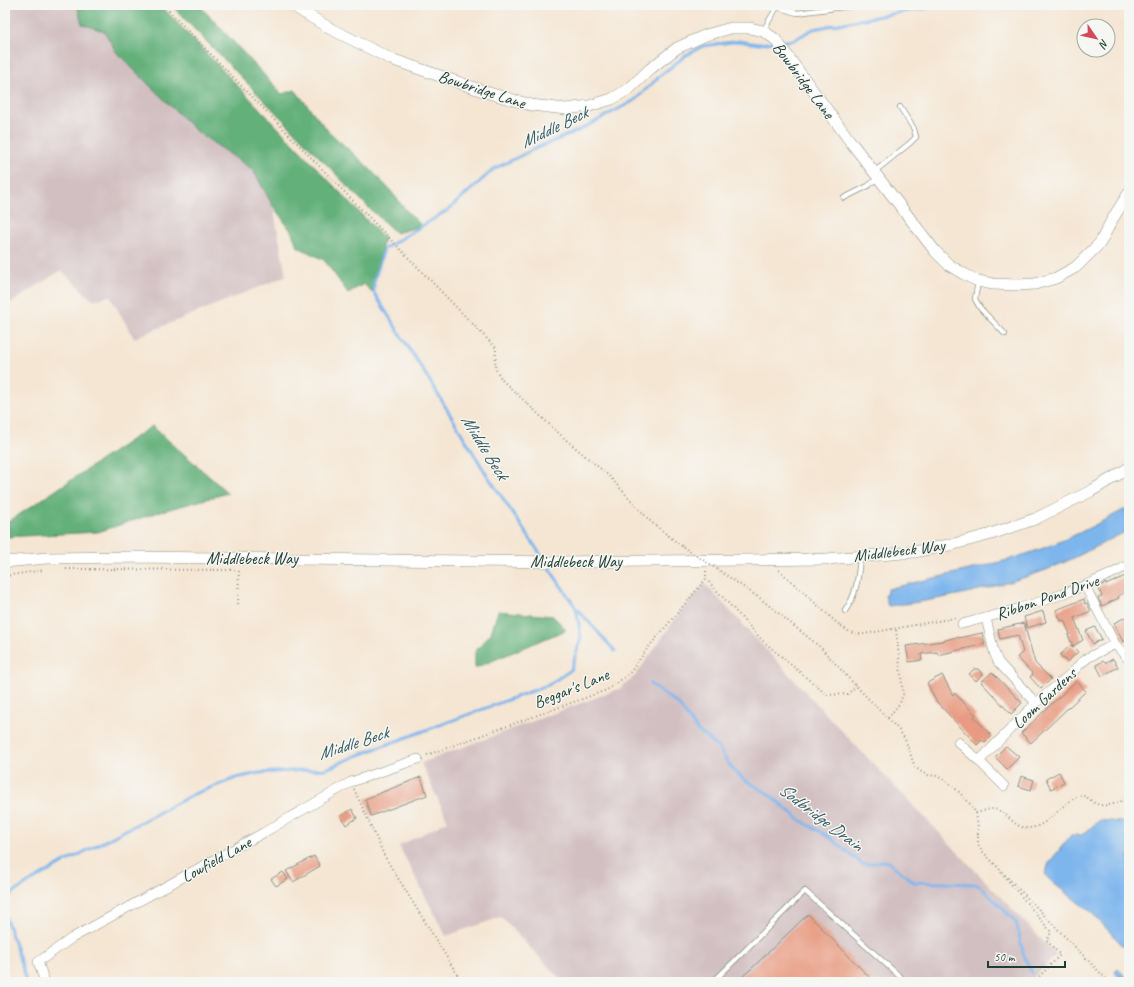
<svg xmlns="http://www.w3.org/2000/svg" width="1134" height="987" font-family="Caveat,sans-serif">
<rect width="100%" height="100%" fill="#f6f6f2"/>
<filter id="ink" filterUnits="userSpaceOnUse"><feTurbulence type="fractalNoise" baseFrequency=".025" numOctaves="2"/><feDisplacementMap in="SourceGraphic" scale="8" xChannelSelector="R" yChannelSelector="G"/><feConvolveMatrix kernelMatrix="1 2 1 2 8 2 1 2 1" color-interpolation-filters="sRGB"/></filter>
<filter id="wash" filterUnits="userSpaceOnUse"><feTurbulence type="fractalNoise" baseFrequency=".012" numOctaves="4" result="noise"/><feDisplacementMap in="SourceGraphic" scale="16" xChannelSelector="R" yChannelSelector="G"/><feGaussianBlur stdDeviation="0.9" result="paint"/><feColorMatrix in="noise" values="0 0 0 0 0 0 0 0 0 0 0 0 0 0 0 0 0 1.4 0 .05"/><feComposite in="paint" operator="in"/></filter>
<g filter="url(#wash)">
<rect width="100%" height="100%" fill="#f5e6d3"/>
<path fill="#d2bfc1" d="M5,5H77L82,24L104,31L117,53L196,131L253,170L273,206L286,276L134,338L110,296L92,300L61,270L5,307Z
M705,584L838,727L1056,955L1029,982H563L501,917L446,936L399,846L448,821L421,763L619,689L636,675L681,611Z"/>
<path fill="#63b07a" stroke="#417657" d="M77,5H160L384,238L372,293L364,284L348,293L324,260L298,247L291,231L273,206L253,170L196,131L117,53L104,31L82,24Z
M171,5H199L282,94L295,90L328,131L366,165L390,190L405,209L422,226L396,233L368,207Z
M152,426L228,493L159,512L98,532L5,537V524Z
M498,611L553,616L566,630L475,668V652L491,633Z"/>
<path fill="#7db5ed" stroke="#4e7990" d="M1129,507V530C1102,543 1075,559 1046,570C996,588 942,600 888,606L885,596L888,589C939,576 992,567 1041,549C1072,538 1101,522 1129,507Z
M1100,820L1129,823V952L1092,913L1052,882L1045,875L1049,863L1071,835H1082Z
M1118,969L1129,980V982H1124L1114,972Z"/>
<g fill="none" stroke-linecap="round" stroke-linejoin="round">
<path stroke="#7db5ed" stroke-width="3" d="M780,42L794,40L813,29L901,12L947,5
M543,558L485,472L431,383L374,293V281L384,249L448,210L494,169L532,150L580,130L635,100L662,74L685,56L703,46L739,41L758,44L774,42
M577,609L615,651
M650,684L678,704L698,731L710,740L720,750L730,766L742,778L770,795L800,820L829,837L862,864H871L882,861L888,862L914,882L975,884L981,887L1016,922L1024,956L1032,973
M5,898L28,883L65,862L194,794L236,778L259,773L326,769L356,756L548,685L571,670L581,638L576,608L547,565
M5,915L22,966L26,982"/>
</g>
<g id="blocks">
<path fill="#e89b82" d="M1125,576L1129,584V585L1124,588L1126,592L1118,596L1119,598L1102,606L1098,598L1102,596L1098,587L1106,583V585Z
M1084,599L1085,604L1087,603L1091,611L1074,618L1083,640L1073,646L1068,635L1070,634L1064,620L1061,621L1056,610Z
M1043,611L1046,622L1027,628L1024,617Z
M1126,617L1129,623V640L1123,642L1114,623Z
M1024,623L1035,663L1051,679L1041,689L1030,677L1033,674L1017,657L1023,652L1018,635L1000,639L998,629Z
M1095,627L1102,639L1093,644L1086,631Z
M982,633L985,644L938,655L937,652L921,654L922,660L909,662L906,646L942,641L957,637L958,638Z
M1071,645L1078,652L1067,662L1060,655Z
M1113,659L1118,667L1102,676L1096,665L1103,661L1105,663Z
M974,669H978L983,674L976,681L969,674Z
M992,672L1022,703L1011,714L981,682Z
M942,675L953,695L955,693L961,700L976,715L974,717L992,736L985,743L982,740L977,745L936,701L927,683Z
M1076,681L1086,691L1031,743L1021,733Z
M1006,746L1019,757L1007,769L995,757Z
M1059,772L1064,782L1051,789L1046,779Z
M1021,776L1034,780L1031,790L1018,786Z
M421,777L427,795L371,816L365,799Z
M352,809L357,818L346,825L341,816Z
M314,856L320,866L293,882L286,871Z
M283,872L288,879L276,886L271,879Z
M808,914L874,982H736L750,970Z"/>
</g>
</g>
<g filter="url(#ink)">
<use href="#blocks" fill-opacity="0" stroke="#8a9284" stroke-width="1"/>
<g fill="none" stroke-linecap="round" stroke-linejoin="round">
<g stroke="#8a9284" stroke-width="6">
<path id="service" d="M763,31L777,7L797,13L858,5
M874,172L910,143L916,137L914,129L900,107
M844,198L868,186L878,178
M978,282L975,299L980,308L1005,334
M845,611C857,594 858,578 860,558
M713,982L805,891L906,982"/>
</g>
<g stroke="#8a9284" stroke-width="10">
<path id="minor" d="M1085,586L1115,644L1129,660
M986,618L994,652L998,662L1036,703
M962,624C1020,609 1076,593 1129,565
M958,742L979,761L1036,703L1073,672L1080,664L1089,657L1115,644
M979,761L1004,786
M45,982L38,962L72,938L263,833L351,782L418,759"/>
</g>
<g stroke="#8a9284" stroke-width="12">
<path id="tertiary" d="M292,5L329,28L391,59L489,93L531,105L566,109L589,106L612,99L630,88L650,69L677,48L706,35L731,28H750L763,31L775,39L850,141L935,251L949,265L964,274L978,281L993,284L1017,285L1035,284L1056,278L1076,267L1100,243L1113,218L1129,193
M5,562L47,558L132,557L557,562L826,559L880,555L914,552L954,544L988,535L1035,519L1091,491L1129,468"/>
</g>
<path stroke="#8a9284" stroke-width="2" stroke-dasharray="1 3" stroke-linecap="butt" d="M163,5L496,348L495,368L502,380L565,439L608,475L652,523L683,547
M66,569L236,570
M779,570L837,623L848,631L855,634H864L955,618
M720,571L761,599L820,647L856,686L898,729L905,739L915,767L920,771L927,775L937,776L948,782L959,792L970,804L976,813L978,827V844L982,851L1109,982
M5,576L44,570
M706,579L763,641L827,695L848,694L856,686
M238,604L239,570
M888,718L900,703L903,694L896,629
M427,755L607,690L629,674L647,649L706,579V571
M354,789L385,857L462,982
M976,813C981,812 988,809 993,809C1007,810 1013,828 1027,828C1047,829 1062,802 1079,796C1086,794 1091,802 1097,804C1108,808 1120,802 1129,797
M1001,872L1051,932L1047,941L1060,955L1034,982"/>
<use href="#service" stroke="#fff" stroke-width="4.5"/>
<use href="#minor" stroke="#fff" stroke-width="9"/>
<use href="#tertiary" stroke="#fff" stroke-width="11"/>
<path stroke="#8a9284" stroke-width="2" stroke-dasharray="1 3" stroke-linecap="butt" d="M683,547L720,571"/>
</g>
</g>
<g text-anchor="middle" stroke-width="3" stroke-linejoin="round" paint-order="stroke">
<g font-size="17" fill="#1f3d34" stroke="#f6f6f2">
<text transform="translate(804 80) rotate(53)" y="6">Bowbridge Lane</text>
<text transform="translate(482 89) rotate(18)" y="6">Bowbridge Lane</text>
<text transform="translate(899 550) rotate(-7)" y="6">Middlebeck Way</text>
<text x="252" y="564">Middlebeck Way</text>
<text x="576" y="567">Middlebeck Way</text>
<text transform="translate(1047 597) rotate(-19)" y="6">Ribbon Pond Drive</text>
<text transform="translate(571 688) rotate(-22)" y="6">Beggar's Lane</text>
<text transform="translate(1044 698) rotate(-43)" y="6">Loom Gardens</text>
<text transform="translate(216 859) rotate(-29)" y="6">Lowfield Lane</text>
</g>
<g font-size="18" font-style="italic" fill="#365b62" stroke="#f6f6f2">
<text transform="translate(554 127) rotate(-26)" y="6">Middle Beck</text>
<text transform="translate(485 447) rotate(58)" y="6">Middle Beck</text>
<text transform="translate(353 743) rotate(-18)" y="6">Middle Beck</text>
<text transform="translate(821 817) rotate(37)" y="6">Sodbridge Drain</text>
</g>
</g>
<rect width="1134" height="987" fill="none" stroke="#f6f6f2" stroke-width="20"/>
<g transform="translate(1096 38) rotate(124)"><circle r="19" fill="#f6f6f2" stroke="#a0aca6"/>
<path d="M0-3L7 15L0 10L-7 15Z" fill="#d1495b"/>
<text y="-6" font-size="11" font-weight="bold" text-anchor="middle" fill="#1f3d34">N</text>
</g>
<path d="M988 961v6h77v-6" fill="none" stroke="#1f3d34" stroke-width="2"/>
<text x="994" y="961" font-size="12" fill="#1f3d34" stroke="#f6f6f2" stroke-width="3" paint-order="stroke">50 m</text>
</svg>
